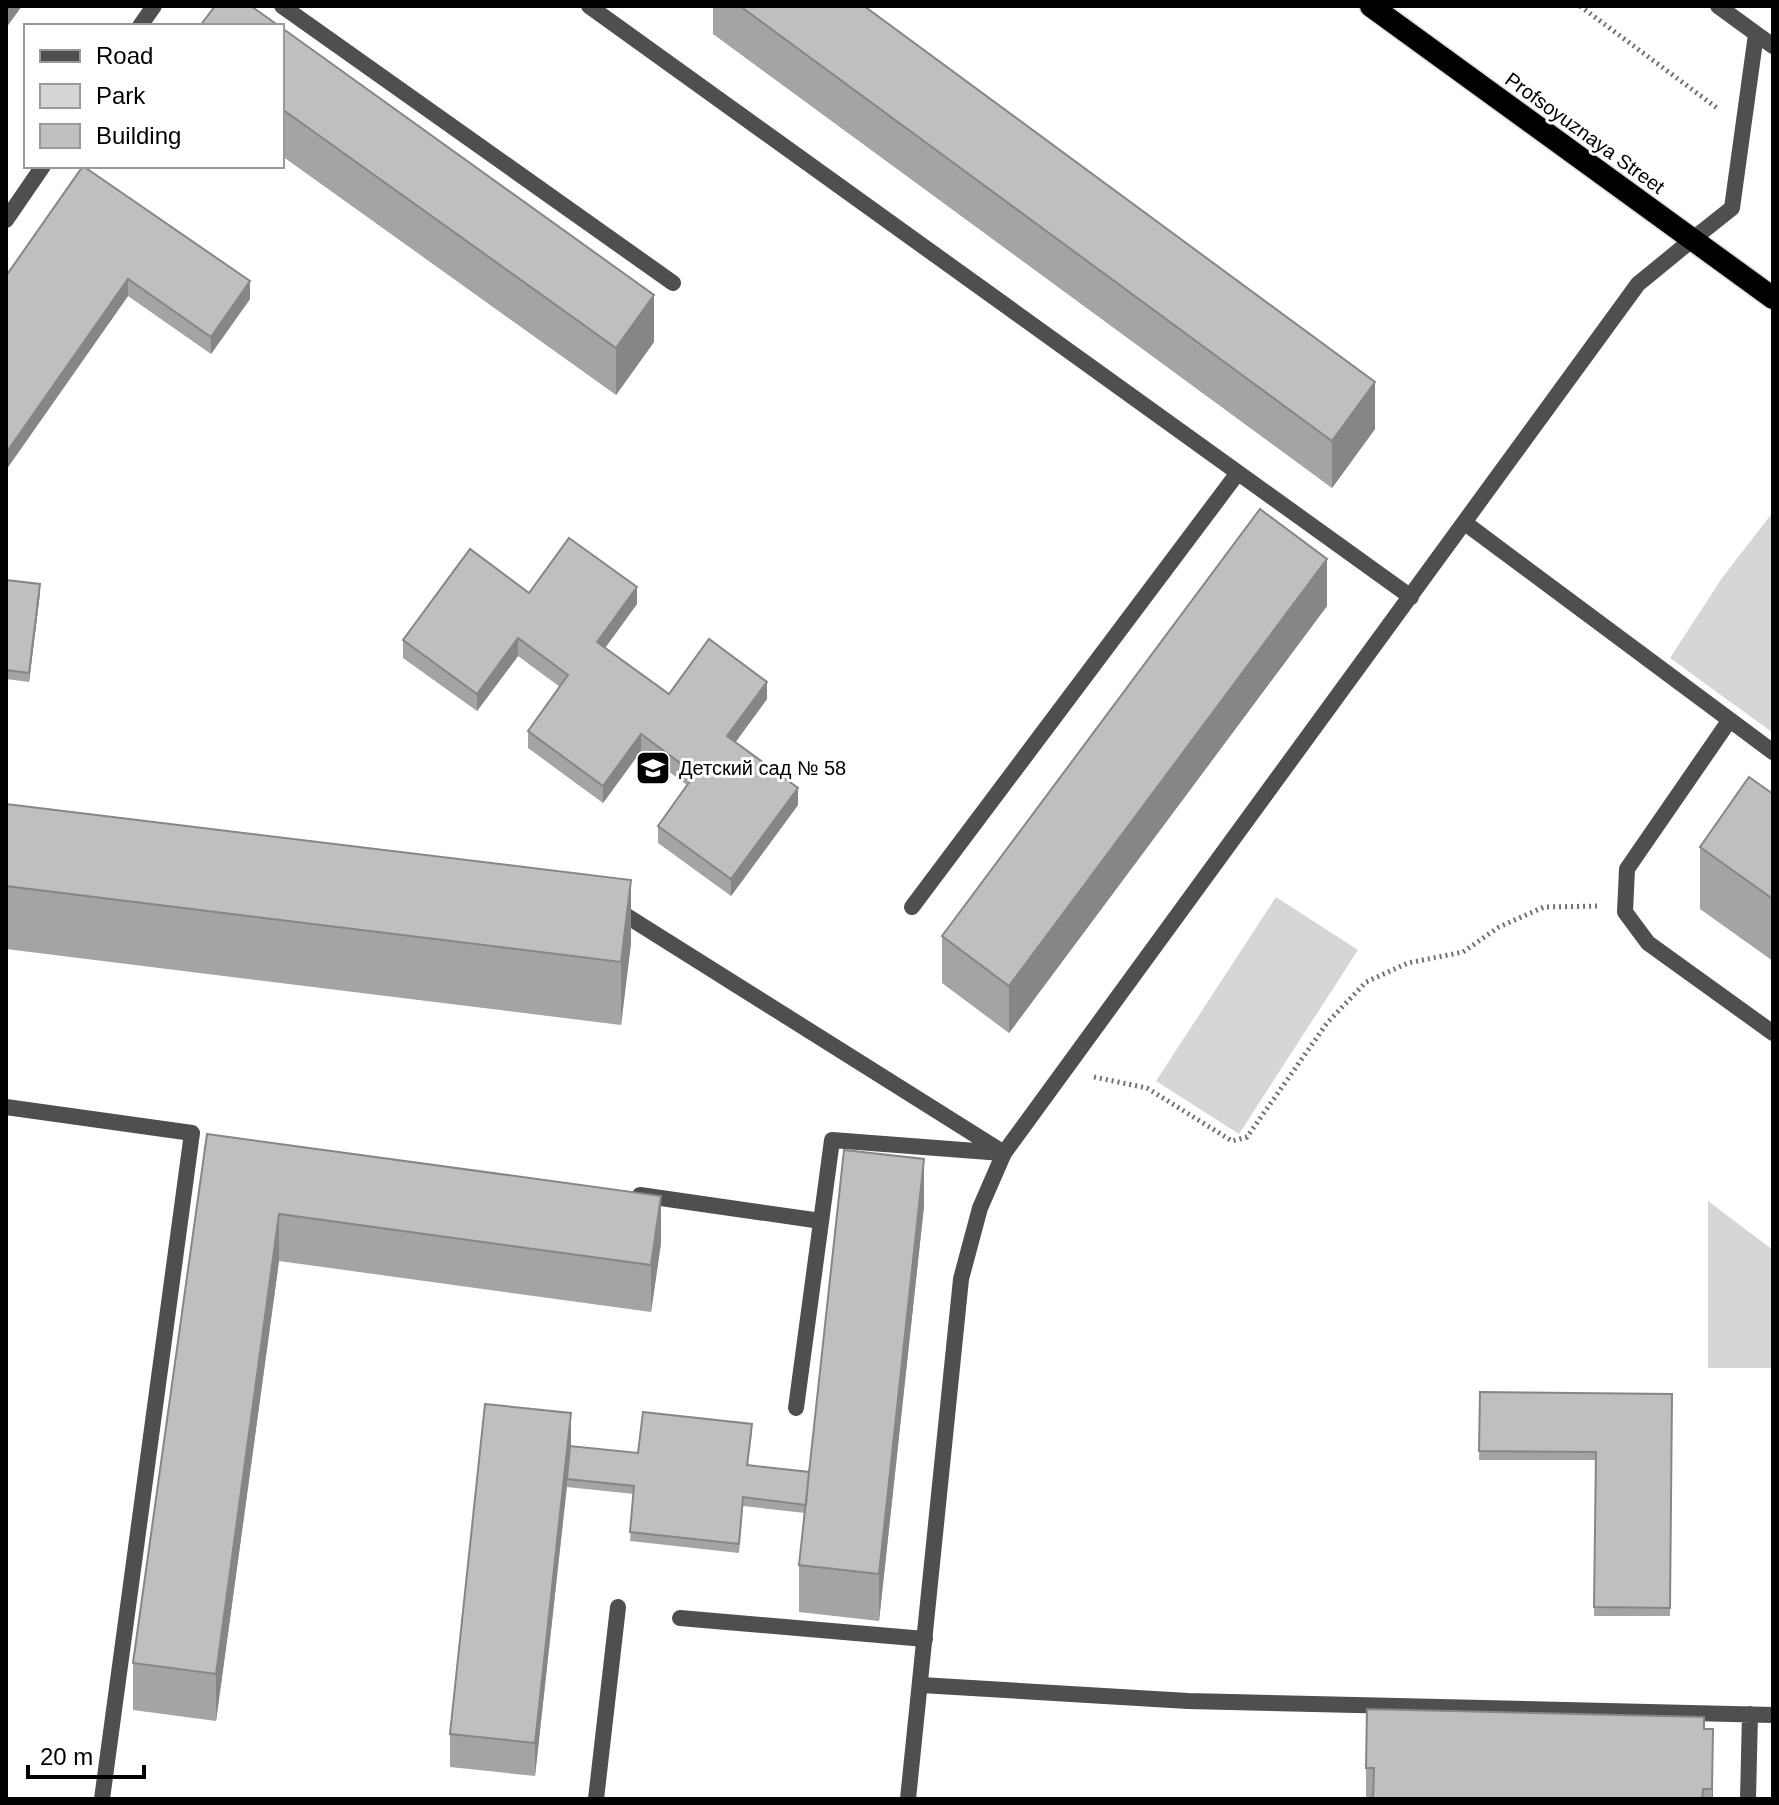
<svg xmlns="http://www.w3.org/2000/svg" width="1779" height="1805" font-family="Helvetica,sans-serif">
<rect width="100%" height="100%" fill="#fff"/>
<path fill="#d6d6d6" d="M1773,512V733L1670,658L1722,578Z
M1276,897L1358,950L1239,1134L1156,1081Z
M1708,1201L1773,1250V1368H1708Z"/>
<g fill="none" stroke-linecap="round" stroke-linejoin="round">
<g stroke="#dbdbdb" stroke-width="25">
<path id="trunk" d="M1371,6L1773,298"/>
</g>
<path stroke="#717171" stroke-width="5" stroke-dasharray="2 4" stroke-linecap="butt" d="M1580,6L1717,108
M1094,1077L1147,1088L1232,1141L1247,1137L1327,1023L1366,982L1408,963L1463,952L1499,927L1544,907L1601,906"/>
<path stroke="#4f4f4f" stroke-width="16" d="M282,6L673,283
M589,6L1411,597
M1718,6L1773,46
M140,26L154,6
M6,220L43,166
M1693,239L1732,208L1756,34
M1465,523L1773,752
M1729,721L1627,869L1625,912L1648,943L1773,1033
M912,907L1237,474
M614,908L1004,1153
M6,1107L192,1133L102,1799
M640,1195L821,1221
M796,1408L832,1140L1002,1153
M680,1618L925,1639
M921,1685L1188,1701L1773,1715
M596,1799L618,1607
M1748,1799L1750,1714"/>
<path stroke="#4f4f4f" stroke-width="16" d="M908,1799L961,1279L980,1208L1004,1153L1638,284L1693,239"/>
<use href="#trunk" stroke="#000" stroke-width="22"/>
</g>
<path fill="#a4a4a4" d="M713,6H864L1375,429L1332,488L713,34Z
M282,28L654,342L616,395L282,156Z
M83,166L250,299L211,354L128,296L6,470V276Z
M6,580L40,593L29,682L6,679Z
M529,593L637,604L605,648L669,694L767,699L735,742L798,805L731,896L658,843V826L687,785L641,751L603,803L528,748V731L560,687L518,656L477,711L403,658V640Z
M1327,606L1009,1033L942,983V936Z
M1773,794V961L1700,909V847Z
M6,804L631,943L621,1025L6,949Z
M207,1134L661,1243L651,1312L279,1261L216,1721L133,1710V1663Z
M924,1206L879,1621L799,1612V1565L805,1513L743,1506L739,1553L630,1541L634,1494L567,1487L535,1776L450,1767V1734L571,1446L638,1453L752,1433L748,1465L809,1472Z
M1480,1392L1672,1394L1670,1616H1594L1596,1460H1479Z
M1704,1729H1713V1799H1366V1768Z"/>
<path fill="#868686" d="M6,6H22L6,28Z
M128,279V296L6,470V453Z
M250,281V299L211,354V337Z
M654,295V342L616,395V348Z
M1375,382V429L1332,488V441Z
M1327,559V606L1009,1033V986Z
M40,584V593L29,682V673Z
M637,587V604L597,659V642Z
M518,638V656L477,711V694Z
M767,682V699L727,754V736Z
M641,734V751L603,803V786Z
M798,788V805L731,896V879Z
M631,880V943L621,1025V962Z
M924,1159V1206L879,1621V1574Z
M661,1196V1243L651,1312V1265Z
M279,1214V1261L216,1721V1674Z
M571,1413V1447L535,1776V1743Z
M1713,1729V1799H1712Z"/>
<path fill="#bfbfbf" stroke="#868686" stroke-width="2" d="M215,6H251L279,26H200Z
M740,6H864L1375,382L1332,441Z
M282,28L654,295L616,348L282,109Z
M83,166L250,281L211,337L128,279L6,453V276Z
M1260,509L1327,559L1009,986L942,936Z
M569,538L637,587L597,642L669,694L709,639L767,682L727,736L798,788L731,879L658,826L695,774L641,734L603,786L528,731L568,675L518,638L477,694L403,640L470,549L529,593Z
M6,580L40,584L29,673L6,670Z
M1749,777L1773,794V899L1700,847Z
M6,804L631,880L621,962L6,886Z
M207,1134L661,1196L651,1265L279,1214L216,1674L133,1663Z
M844,1150L924,1159L879,1574L799,1565Z
M1480,1392L1672,1394L1670,1608L1594,1607L1596,1452L1479,1451Z
M485,1404L571,1413L535,1743L450,1734Z
M643,1412L752,1424L747,1465L809,1472L806,1505L743,1497L739,1544L630,1532L634,1486L567,1479L570,1446L638,1453Z
M1367,1709L1704,1717V1729H1713L1712,1789H1703L1702,1799H1373L1374,1768H1366Z"/>
<defs>
<g id="school-square" transform="scale(1.8)"><rect x="-9" y="-9" width="18" height="18" rx="4" fill="#000" stroke="#fff"/><path d="M0-5L7-2L0 1L-7-2ZM-4 1L0 2.5L4 1V4Q0 6-4 4Z" fill="#fff"/></g>
</defs>
<g fill-rule="evenodd">
<use href="#school-square" x="653" y="768"/>
</g>
<g text-anchor="middle" stroke-width="6" stroke-linejoin="round" paint-order="stroke">
<g font-size="20" fill="#000" stroke="#fff">
<text transform="translate(1585 133) rotate(36)" y="7">Profsoyuznaya Street</text>
</g>
<g font-size="20" fill="#000" stroke="#fff" text-anchor="start">
<text x="679" y="775">Детский сад № 58</text>
</g>
</g>
<rect width="1779" height="1805" fill="none" stroke="#000000" stroke-width="16"/>
<rect x="24" y="24" width="260" height="144" fill="#ffffff" stroke="#999999" stroke-width="2"/>
<rect x="40" y="50" width="40" height="12" fill="#4f4f4f" stroke="#999999" stroke-width="2"/>
<text x="96" y="64" font-size="24" fill="#000000">Road</text>
<rect x="40" y="84" width="40" height="24" fill="#d6d6d6" stroke="#999999" stroke-width="2"/>
<text x="96" y="104" font-size="24" fill="#000000">Park</text>
<rect x="40" y="124" width="40" height="24" fill="#bfbfbf" stroke="#999999" stroke-width="2"/>
<text x="96" y="144" font-size="24" fill="#000000">Building</text>
<path d="M28 1765v12h116v-12" fill="none" stroke="#000000" stroke-width="4"/>
<text x="40" y="1765" font-size="24" fill="#000000" stroke="#ffffff" stroke-width="6" paint-order="stroke">20 m</text>
</svg>
